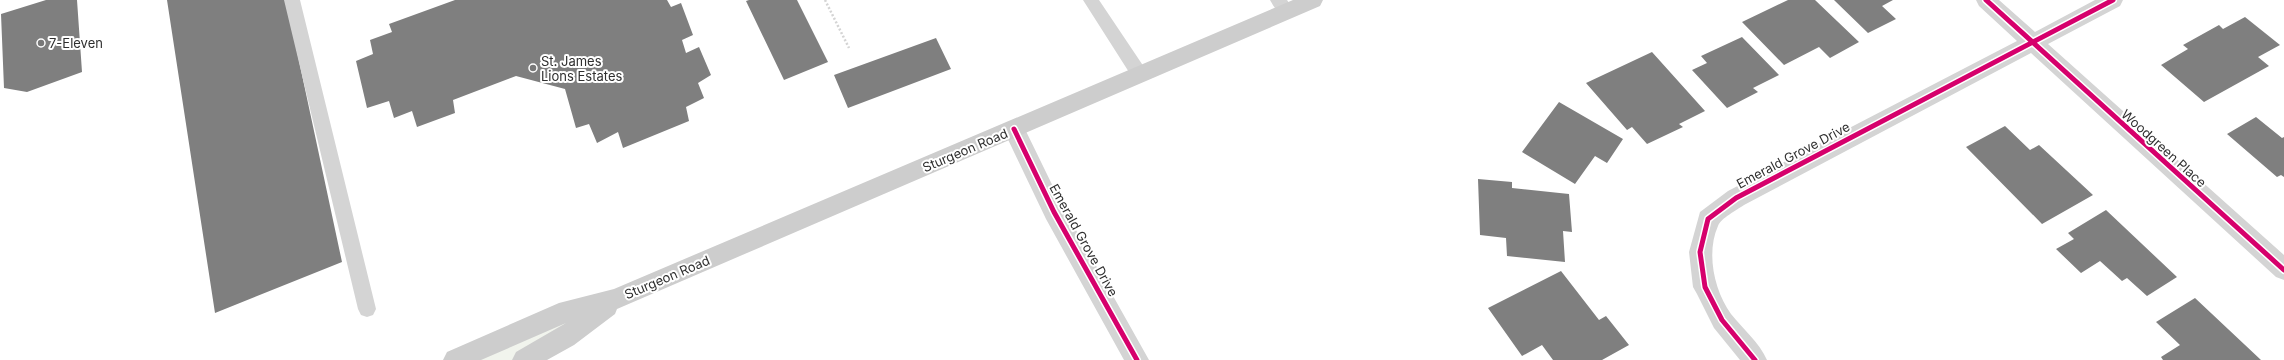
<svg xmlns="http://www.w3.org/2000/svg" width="2284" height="360" font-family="Inter,sans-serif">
<rect width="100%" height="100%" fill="#fff"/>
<path fill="#f1f4ed" d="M616,299L524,360H455Z"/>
<path fill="#7f7f7f" d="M46,0H77L82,72L27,92L4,88L1,14Z
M167,0H286L342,262L215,313Z
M455,0H667L671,7L681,3L693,35L682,40L686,53L699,47L711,75L698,83L704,98L686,107L689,121L623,148L618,132L597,143L589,124L576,128L565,89L516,76L453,100L455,113L417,127L412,111L394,118L389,101L367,108L356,61L373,54L370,40L392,32L389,24Z
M749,0H797L828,62L784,80L746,1Z
M1788,0H1815L1859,42L1830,58L1819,47L1784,65L1742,22Z
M1834,0H1893L1882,6L1896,19L1868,33Z
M2245,17L2280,45L2258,57L2269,66L2204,102L2161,65L2188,49L2183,45L2219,25L2223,29Z
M1742,37L1779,75L1753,88L1758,92L1727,108L1692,70L1707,63L1701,56Z
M936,38L951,69L848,108L834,75Z
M1652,52L1705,111L1679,124L1683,127L1647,144L1632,127L1627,130L1586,83Z
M1559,102L1623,139L1607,163L1595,156L1575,184L1522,152Z
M2256,117L2282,138L2284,137V177L2281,175L2277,177L2227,134Z
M2005,126L2030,150L2039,145L2093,195L2042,224L1966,147Z
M1478,179L1512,182V188L1569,194L1572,232L1563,231L1565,262L1507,256L1506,238L1480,235Z
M2106,210L2177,277L2147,296L2127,278L2122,281L2100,261L2081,273L2056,249L2074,239L2068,233Z
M1561,271L1599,320L1606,316L1629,345L1602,360H1553L1542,345L1522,356L1488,308Z
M2195,298L2261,360H2163L2161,357L2180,345L2156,322Z"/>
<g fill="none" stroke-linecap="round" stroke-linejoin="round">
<path stroke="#d4d4d4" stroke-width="2.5" stroke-dasharray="2 2" stroke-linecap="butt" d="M825,0L849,48"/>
<path fill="#d4d4d4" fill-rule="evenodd" d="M284,0H300L376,309L373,315L367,317L361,315L358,309Z
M1083,0H1099L1146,70L1148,75L1146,80L1140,82L1134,80Z
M1270,0H1287L1295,11L1293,15C1281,19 1275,9 1270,0Z"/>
<path fill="#d4d4d4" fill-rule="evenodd" d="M1976,0H1999L2035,32L2095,0H2123L2120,6L2048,44L2284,255V280L2276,277L2031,53L1744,205C1737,210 1721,218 1718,226C1706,253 1714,290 1731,314C1743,329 1759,342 1767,360H1740L1714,328L1697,294L1693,287L1689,252L1700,212L1728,191L2017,41L1979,6Z
M1014,120L1022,123L1062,205L1149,360H1124L1046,219L1003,129L1006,123Z"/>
<path fill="#cdcdcd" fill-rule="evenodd" d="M1293,0H1323L1320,6L617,309L615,314L574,345L547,360H512L516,352L566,323L481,360H443L447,352L559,303L614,289Z"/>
<g stroke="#fff" stroke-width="8">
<path id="cycleway" d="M1986,0L2284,270
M1014,129L1054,212L1137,360
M1755,360L1722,320L1705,287L1700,252L1708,219L1736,198L2113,0"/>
</g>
<use href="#cycleway" stroke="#d6006c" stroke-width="5"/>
</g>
<g fill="#787878" stroke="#fff" stroke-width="1.5">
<circle cx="41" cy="43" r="4"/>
<circle cx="533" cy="68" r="4"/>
</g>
<g text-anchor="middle" stroke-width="4" stroke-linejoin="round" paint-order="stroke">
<g font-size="13" fill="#2f2f2f" stroke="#fff" text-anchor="start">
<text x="49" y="48">7-Eleven</text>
<text x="541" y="66">St. James<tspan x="541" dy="15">Lions Estates</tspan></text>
</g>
<g font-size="13" fill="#2f2f2f" stroke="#fff">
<text transform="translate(2164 148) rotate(42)" y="5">Woodgreen Place</text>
<text transform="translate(965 150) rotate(-23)" y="5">Sturgeon Road</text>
<text transform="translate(1793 155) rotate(-28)" y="5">Emerald Grove Drive</text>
<text transform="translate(1084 240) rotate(61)" y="5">Emerald Grove Drive</text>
<text transform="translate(667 277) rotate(-23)" y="5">Sturgeon Road</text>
</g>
</g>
</svg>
